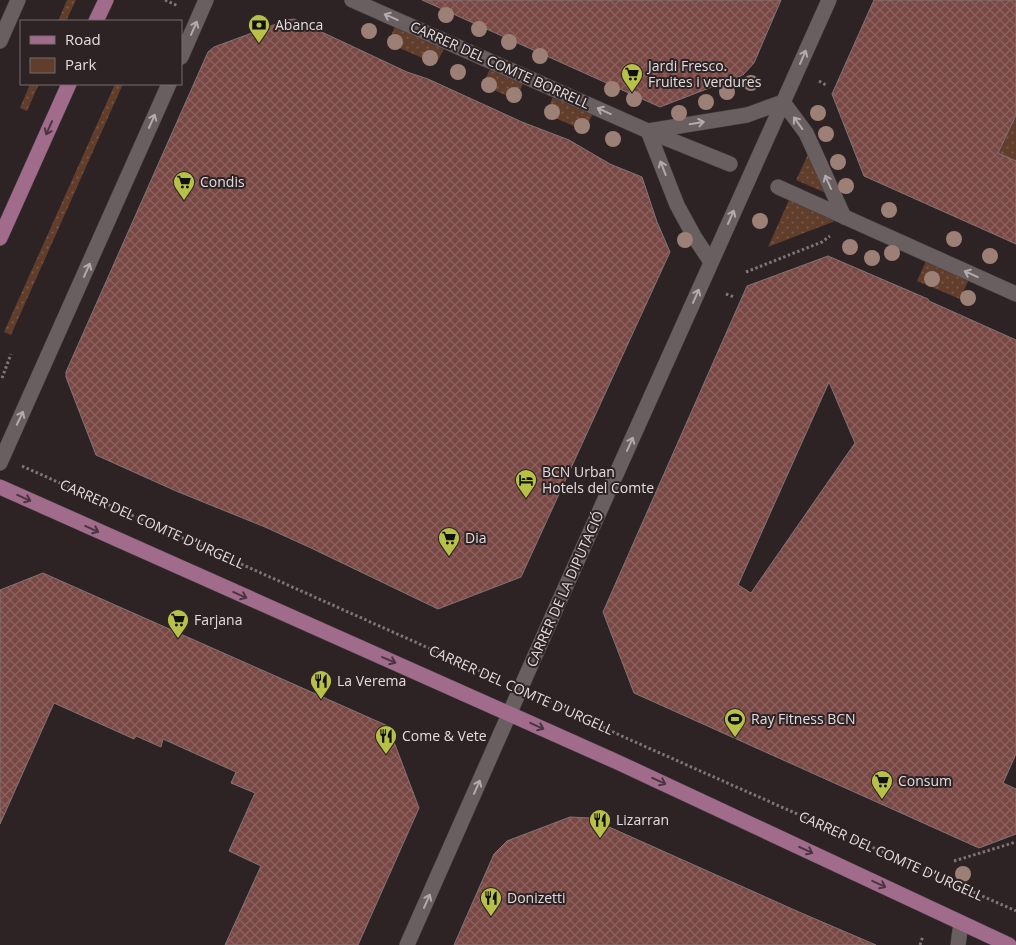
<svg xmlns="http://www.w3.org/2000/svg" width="1016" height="945" font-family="'Open Sans',sans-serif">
<defs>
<pattern id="green-dots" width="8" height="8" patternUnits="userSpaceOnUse" patternTransform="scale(1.25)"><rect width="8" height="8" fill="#613d2b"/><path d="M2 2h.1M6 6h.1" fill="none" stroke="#785849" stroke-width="1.8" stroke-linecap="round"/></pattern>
<pattern id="building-cross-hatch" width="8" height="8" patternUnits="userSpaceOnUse" patternTransform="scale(1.25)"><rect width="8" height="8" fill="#794844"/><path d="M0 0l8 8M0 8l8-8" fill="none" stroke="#8c625f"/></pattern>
</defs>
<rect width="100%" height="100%" fill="#2d2325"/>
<path fill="url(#green-dots)" d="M67,0H76L66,21H58Z
M396,24L445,47L436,64L388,43Z
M491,66L524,81L516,100L483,85Z
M30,84H39L27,111L20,108Z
M115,84H123L11,335L4,332Z
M554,94L594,111L585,131L546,114Z
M1016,115V161L998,153Z
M810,150L826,193L796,180Z
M789,200L835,221L768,247Z
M926,261L969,279L960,299L917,281Z"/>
<path fill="url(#building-cross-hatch)" stroke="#817473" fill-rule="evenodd" d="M422,0H781L754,63L743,75L660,107Z
M874,0H1016V115L998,153L1016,161V244L864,176L832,94Z
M294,19L407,72L428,79L522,122L569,140L610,164L642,177L657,222L670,252L521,577L438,609L311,548L265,527L176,491L96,455L66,377V372L208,52L214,47L287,20Z
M828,256L928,299L929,301L1016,340V754L1003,783L1016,789V834L979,848L634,693L603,612L747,286ZM829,382L855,443L751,593L738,585Z
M43,573L388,726L419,808L358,945H225L261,866L229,851L255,793L231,783L236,772L163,739L161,747L136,736L134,739L54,703L0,824V590Z
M570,817L589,818L799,912L876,945H454L494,854L507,841Z"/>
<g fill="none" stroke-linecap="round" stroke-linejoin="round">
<g stroke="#463e40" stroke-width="16">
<path id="minor" d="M352,0L648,131L730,164
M0,41L18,0
M181,57L206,0
M783,102L806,133L812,146L844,217
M648,131L677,205L695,238L711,262
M648,131L747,115L783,102
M778,187L1016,294
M0,463L169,84
M407,945L557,606L829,0
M958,945L961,923"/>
</g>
<g stroke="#463e40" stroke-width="16">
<path id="major" d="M96,21L106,0
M0,238L69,84
M0,487L615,761L1009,945"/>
</g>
<path stroke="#7d7577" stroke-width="3" stroke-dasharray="2.5 2.5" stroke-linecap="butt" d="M165,0L178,6
M819,81L826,85
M746,272L822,242L830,236
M726,294L734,297
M2,378L11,354
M22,466L500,680
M540,697L626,738L1016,911
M954,861L1016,842
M920,945L923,936"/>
<use href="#minor" stroke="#695e60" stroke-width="15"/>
<use href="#major" stroke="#a16b8c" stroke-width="15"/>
</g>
<g fill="#9d8075">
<circle cx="446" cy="15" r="8"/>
<circle cx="479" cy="29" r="8"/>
<circle cx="369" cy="31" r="8"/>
<circle cx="395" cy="42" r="8"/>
<circle cx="509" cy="42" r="8"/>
<circle cx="540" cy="56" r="8"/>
<circle cx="430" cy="58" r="8"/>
<circle cx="458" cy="72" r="8"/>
<circle cx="751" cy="83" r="8"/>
<circle cx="489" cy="85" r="8"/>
<circle cx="612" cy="89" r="8"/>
<circle cx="727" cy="92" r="8"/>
<circle cx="514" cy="95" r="8"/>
<circle cx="634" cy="99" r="8"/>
<circle cx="706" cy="102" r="8"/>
<circle cx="552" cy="112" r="8"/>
<circle cx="679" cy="113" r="8"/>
<circle cx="818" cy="113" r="8"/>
<circle cx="582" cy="126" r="8"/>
<circle cx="826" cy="134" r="8"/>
<circle cx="613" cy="139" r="8"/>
<circle cx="838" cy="162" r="8"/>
<circle cx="846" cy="186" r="8"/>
<circle cx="889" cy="210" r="8"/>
<circle cx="760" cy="221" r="8"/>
<circle cx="954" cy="239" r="8"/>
<circle cx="685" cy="240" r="8"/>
<circle cx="850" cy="247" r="8"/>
<circle cx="892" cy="253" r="8"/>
<circle cx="990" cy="256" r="8"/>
<circle cx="872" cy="258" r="8"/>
<circle cx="932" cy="279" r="8"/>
<circle cx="968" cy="298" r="8"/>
<circle cx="963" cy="874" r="8"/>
</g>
<defs><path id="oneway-shaft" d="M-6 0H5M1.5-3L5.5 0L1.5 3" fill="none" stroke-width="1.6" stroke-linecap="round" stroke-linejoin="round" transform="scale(1.25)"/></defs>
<g stroke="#b2aaac">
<use href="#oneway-shaft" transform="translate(391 17) rotate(-156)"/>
<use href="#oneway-shaft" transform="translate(194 28) rotate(-66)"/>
<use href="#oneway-shaft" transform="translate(803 57) rotate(-66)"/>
<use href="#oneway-shaft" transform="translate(604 111) rotate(-156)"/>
<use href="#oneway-shaft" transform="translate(152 121) rotate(-66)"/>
<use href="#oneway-shaft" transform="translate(697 123) rotate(-9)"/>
<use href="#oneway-shaft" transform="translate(798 123) rotate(-126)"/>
<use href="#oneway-shaft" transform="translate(663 168) rotate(-111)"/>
<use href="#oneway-shaft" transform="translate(828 182) rotate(-114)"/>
<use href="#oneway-shaft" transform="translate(731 217) rotate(-66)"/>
<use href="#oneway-shaft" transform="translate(87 270) rotate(-66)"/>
<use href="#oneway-shaft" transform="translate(971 274) rotate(-156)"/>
<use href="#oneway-shaft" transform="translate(696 296) rotate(-66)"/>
<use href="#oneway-shaft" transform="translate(20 418) rotate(-65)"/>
<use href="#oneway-shaft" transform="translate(630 444) rotate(-66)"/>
<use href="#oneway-shaft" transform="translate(477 787) rotate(-66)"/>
<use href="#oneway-shaft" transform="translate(427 901) rotate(-66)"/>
</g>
<g stroke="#4a353f">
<use href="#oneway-shaft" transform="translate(49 128) rotate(114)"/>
<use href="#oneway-shaft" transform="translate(24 498) rotate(24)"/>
<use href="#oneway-shaft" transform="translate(92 529) rotate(24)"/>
<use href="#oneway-shaft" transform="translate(240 595) rotate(24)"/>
<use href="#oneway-shaft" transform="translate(389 660) rotate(23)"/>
<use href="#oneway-shaft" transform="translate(537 726) rotate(24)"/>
<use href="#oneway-shaft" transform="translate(659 781) rotate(25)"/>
<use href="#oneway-shaft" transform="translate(806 850) rotate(25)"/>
<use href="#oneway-shaft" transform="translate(879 884) rotate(25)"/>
</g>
<defs>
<g id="bank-pin" transform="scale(1.125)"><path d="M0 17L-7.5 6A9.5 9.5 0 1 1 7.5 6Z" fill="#b8c147" stroke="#2d2325"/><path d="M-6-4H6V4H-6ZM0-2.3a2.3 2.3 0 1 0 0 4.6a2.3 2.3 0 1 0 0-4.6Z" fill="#111"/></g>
<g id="supermarket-pin" transform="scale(1.125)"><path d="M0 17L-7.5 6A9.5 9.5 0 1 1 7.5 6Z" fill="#b8c147" stroke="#2d2325"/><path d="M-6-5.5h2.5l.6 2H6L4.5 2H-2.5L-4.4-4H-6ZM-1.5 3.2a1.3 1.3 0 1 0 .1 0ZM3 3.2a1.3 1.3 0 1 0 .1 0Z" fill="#111"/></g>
<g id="hotel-pin" transform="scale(1.125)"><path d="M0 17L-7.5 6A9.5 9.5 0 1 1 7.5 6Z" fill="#b8c147" stroke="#2d2325"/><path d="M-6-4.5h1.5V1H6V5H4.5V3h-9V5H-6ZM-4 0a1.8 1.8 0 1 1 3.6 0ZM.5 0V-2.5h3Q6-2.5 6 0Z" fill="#111"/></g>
<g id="restaurant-pin" transform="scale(1.125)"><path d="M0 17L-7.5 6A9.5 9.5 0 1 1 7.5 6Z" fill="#b8c147" stroke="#2d2325"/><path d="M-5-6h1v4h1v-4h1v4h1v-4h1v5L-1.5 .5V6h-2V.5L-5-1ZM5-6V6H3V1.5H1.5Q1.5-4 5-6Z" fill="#111"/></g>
<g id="stadium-pin" transform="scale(1.125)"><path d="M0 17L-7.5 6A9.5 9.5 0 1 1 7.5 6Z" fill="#b8c147" stroke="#2d2325"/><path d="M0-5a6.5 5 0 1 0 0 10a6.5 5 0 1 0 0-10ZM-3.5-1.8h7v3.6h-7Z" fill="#111"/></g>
</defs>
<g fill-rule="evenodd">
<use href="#bank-pin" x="259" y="25"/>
<use href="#supermarket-pin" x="632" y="74"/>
<use href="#supermarket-pin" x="184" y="182"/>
<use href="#hotel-pin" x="526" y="480"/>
<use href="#supermarket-pin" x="449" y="538"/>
<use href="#supermarket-pin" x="178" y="620"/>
<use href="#restaurant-pin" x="321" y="681"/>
<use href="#stadium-pin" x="735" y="719"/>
<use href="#restaurant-pin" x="386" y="736"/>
<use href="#supermarket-pin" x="882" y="781"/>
<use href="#restaurant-pin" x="600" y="820"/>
<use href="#restaurant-pin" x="491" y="898"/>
</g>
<g text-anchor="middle" stroke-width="4" stroke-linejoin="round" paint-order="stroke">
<g font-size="14" fill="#e3dcde" stroke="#2d2325" text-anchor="start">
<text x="275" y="30">Abanca</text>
<text x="648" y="71">Jardi Fresco.<tspan x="648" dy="16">Fruites i verdures</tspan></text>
<text x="200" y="187">Condis</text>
<text x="542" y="477">BCN Urban<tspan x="542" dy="16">Hotels del Comte</tspan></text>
<text x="465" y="543">Dia</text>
<text x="194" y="625">Farjana</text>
<text x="337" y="686">La Verema</text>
<text x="751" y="724">Ray Fitness BCN</text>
<text x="402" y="741">Come &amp; Vete</text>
<text x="898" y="786">Consum</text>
<text x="616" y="825">Lizarran</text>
<text x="507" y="903">Donizetti</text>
</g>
<g font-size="14" fill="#e3dcde" stroke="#2d2325">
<text transform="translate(500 65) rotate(24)" y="5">CARRER DEL COMTE BORRELL</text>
<text transform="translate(152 524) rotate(24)" y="5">CARRER DEL COMTE D'URGELL</text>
<text transform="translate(565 589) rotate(-66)" y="5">CARRER DE LA DIPUTACIÓ</text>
<text transform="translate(521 690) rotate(24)" y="5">CARRER DEL COMTE D'URGELL</text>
<text transform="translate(891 856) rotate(24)" y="5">CARRER DEL COMTE D'URGELL</text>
</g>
</g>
<rect x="20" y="20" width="162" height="65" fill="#2d2325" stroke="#766d6f"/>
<rect x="30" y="36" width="25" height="8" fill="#a16b8c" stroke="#766d6f"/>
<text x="65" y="45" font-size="15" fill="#e3dcde">Road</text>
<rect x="30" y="58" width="25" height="15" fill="#613d2b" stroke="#766d6f"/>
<text x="65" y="70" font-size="15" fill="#e3dcde">Park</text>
</svg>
